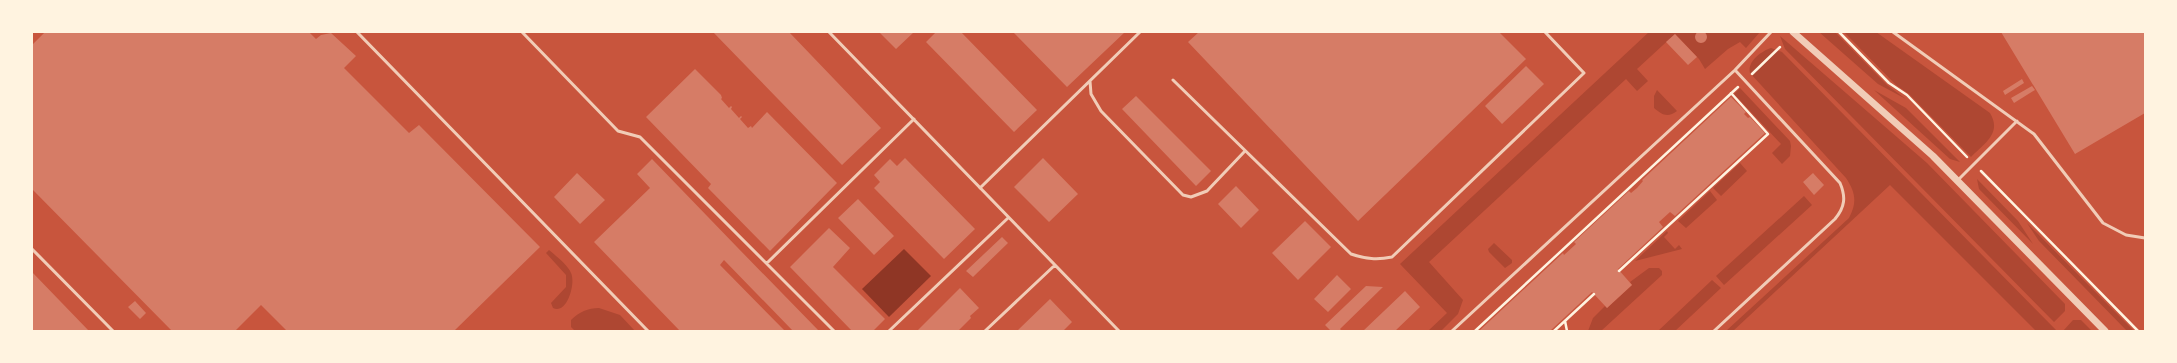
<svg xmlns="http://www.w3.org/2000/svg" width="2177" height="363" font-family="Poppins,sans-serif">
<rect width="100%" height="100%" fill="#c8553d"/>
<path fill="#ae4732" d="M1649,32H1760L1746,48L1740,42L1728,49L1705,69L1699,59L1675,34L1637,69L1648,81L1637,91L1626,79L1429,262L1463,300L1458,314L1441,331H1428L1447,313L1400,264Z
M1819,32H1835L1887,85L1906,99L1878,84Z
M1844,32H1876L1990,113C2002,133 1985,143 1971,157L1909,94L1896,85Z
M1780,36L1927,163L2065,304V311L2054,322L1785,49Z
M1771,48L1782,52L2057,331H2036L1890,185L1733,331H1726L1849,218C1857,203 1856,193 1846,178L1750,73C1747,61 1762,51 1771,48Z
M1740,88L1790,141L1791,146L1790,156L1782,164L1772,153L1781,144L1734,94Z
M1657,90L1677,111C1668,118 1662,115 1654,108V96Z
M1874,90L1906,108L1960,162L1950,159Z
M1740,163L1747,171L1721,196L1713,188Z
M1977,179L2018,221L2033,244L1979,189Z
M1710,191L1717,200L1686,228L1678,221Z
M1804,196L1812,205L1724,285L1716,276Z
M2027,223L2134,331H2127L2039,241Z
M1667,231L1668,233L1664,237L1675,249L1679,245L1682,249L1635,261Z
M1494,243L1512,260V263L1505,268L1489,252L1488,249Z
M549,250C556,256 568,265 571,273C576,283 567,315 553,308L551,303L566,287V275L546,253Z
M1649,268H1659L1662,271V275L1601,331H1588L1593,318L1605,306L1607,308L1632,285L1630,282Z
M1712,280L1721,288L1675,331H1658Z
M599,308L620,315L635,331H575L571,327V320C579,312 588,308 599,308Z
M2073,320H2081L2092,331H2063Z"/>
<path fill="#8f3625" d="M904,249L931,276L889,317L862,289Z"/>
<path fill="#d67c66" d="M1695 37a6 6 0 1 1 12 0a6 6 0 1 1-12 0Z
M45,32H309L316,39L321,35L331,33L356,56L344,68L409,133L419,125L540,247L454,331H287L261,305L235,331H172L32,189V45Z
M713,32H789L881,128L842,165Z
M879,32H914L896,49Z
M936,32H961L1037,110L1014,132L926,42Z
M1013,32H1125L1067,87Z
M1199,32H1499L1526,59L1358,221L1188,42Z
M2001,32H2145V113L2075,154Z
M1675,34L1697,57L1688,65L1666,42Z
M1526,66L1544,84L1502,124L1485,106Z
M695,69L721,95L722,98L721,99L729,108L731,106L732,107L731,109L739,118L741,116L742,117L740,119L748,128L751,126L752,128L767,112L837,183L770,251L708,188L711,184L646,117Z
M2022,79L2024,83L2005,95L2003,91Z
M2032,86L2035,90L2014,103L2011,98Z
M1136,96L1211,171L1196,186L1122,109Z
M1731,97L1746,112L1744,114L1748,118L1750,117L1765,133L1675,216L1670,212L1659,222L1663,227L1618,269L1632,285L1607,308L1592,292L1550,331H1479L1563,253L1564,255L1576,244L1574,242L1629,191L1631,193L1637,188L1643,181L1642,180Z
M905,158L975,229L944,259L874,188L880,182L874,175L890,159L897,166Z
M1043,158L1078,194L1049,222L1014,187Z
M652,159L737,247L819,331H793L724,260L720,265L785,331H680L594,242L650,188L637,174Z
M577,173L605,200L580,224L554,197Z
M1813,173L1824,185L1814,195L1803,182Z
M1236,186L1259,210L1241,228L1218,204Z
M858,199L894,236L874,255L838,218Z
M1305,221L1331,247L1298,280L1272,253Z
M829,228L850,248L833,267L885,319L873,331H852L790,267Z
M1002,237L1008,243L973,277L966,271Z
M32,272L89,331H32Z
M1337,275L1351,289L1328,312L1314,299Z
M1366,286L1383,287L1340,329L1342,331H1331L1325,325Z
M960,288L979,308L970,316L971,318L958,331H917Z
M1405,291L1420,307L1395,331H1363Z
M1050,299L1072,322L1063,331H1017Z
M135,301L146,313L140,319L128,307Z"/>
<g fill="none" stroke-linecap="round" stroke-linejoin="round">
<path stroke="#fff3e0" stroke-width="2.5" d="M1839,32L1889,83L1907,95L1967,157
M1752,74L1780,47
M1981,171L2138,331
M1619,271L1768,134L1731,93
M1565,321L1567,331
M1475,331L1738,87
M1554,331L1594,294"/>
<path stroke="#f1ccb7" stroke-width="3" d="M357,32L648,331
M522,32L618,131L640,137L834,331
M829,32L1119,331
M1893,32L2034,134L2103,223L2126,235L2145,238
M1173,80L1351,254C1366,259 1377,260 1392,257L1584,73L1545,32
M1090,81L1091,94L1101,111L1183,195L1191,197L1207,191L1245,151
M1958,180L2017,121
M980,188L1140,32
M32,249L113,331
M767,263L914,119
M889,331L1008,218
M985,331L1055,265
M1452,331L1735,70L1771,32
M1714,331L1835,219C1845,207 1846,197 1840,183L1735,70"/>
<path stroke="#f1ccb7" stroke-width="7" d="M1793,32L1933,156L2105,331"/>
</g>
<rect width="2177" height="363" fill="none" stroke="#fff3e0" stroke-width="66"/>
</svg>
